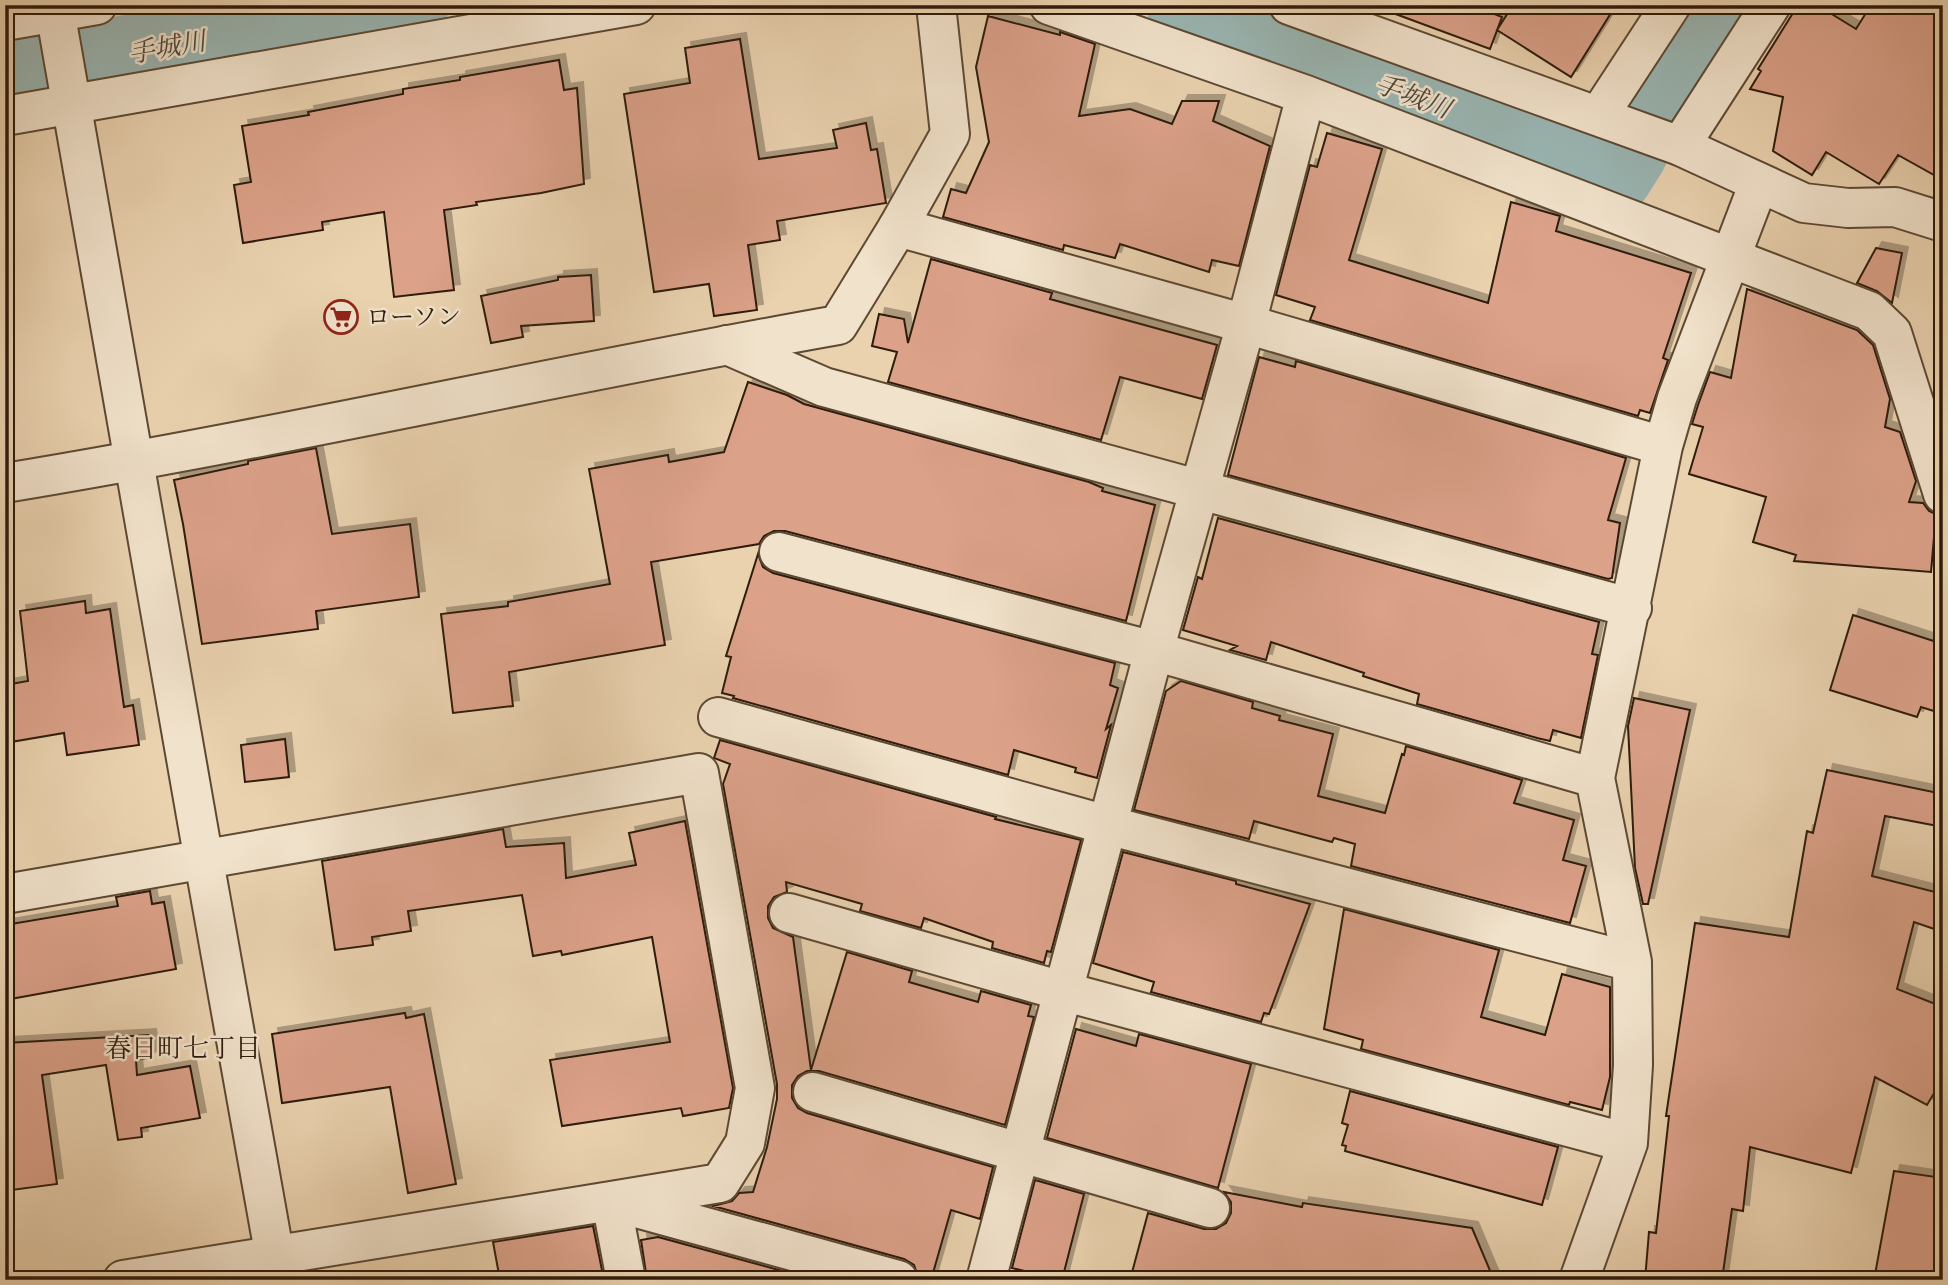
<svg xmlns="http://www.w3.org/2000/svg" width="1948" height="1285" font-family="'IM FELL Double Pica','Noto Serif JP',serif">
<defs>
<filter id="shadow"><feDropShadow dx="6" dy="-6" stdDeviation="0" flood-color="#0004"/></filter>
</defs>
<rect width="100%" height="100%" fill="#ead2af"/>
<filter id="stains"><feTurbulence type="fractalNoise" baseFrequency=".00286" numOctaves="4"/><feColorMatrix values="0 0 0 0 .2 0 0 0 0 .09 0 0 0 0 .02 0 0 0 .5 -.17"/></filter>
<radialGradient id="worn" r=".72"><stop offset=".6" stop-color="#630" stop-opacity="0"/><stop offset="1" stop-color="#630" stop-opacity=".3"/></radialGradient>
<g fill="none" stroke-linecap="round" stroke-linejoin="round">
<path stroke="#9ab6b3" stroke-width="74" d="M1183,5L1616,176L1631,152
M5,74L151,48L412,5
M1654,116L1724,5"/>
</g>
<path fill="#dba189" stroke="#2e1b0a" stroke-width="2" filter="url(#shadow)" d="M1382,5H1472L1502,17L1490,49L1382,9Z
M1513,5H1616L1571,77L1497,30Z
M1798,5H1817L1856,29L1871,5H1943V180L1898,155L1879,184L1826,152L1812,175L1773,151L1783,97L1750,89L1761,71L1758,69Z
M988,16L1060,35V32L1095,44L1079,116L1130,109L1172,124L1182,101H1219L1213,121L1270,146L1239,266L1212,260L1209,272L1120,244L1115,258L1064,245L1063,250L943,217L951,189L966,193L989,142L976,67Z
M740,39L759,159L837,148L833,130L866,123L871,150L877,149L886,203L777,221L780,240L748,245L757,310L714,316L709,284L654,292L624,94L690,83L685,48Z
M559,60L564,90L577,88L584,184L541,193L476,202L477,205L444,210L454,290L394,297L384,212L322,222L323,230L243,243L234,185L251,182L242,126L309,115L308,112L403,94V89L460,80V77Z
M1327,133L1382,149L1349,260L1488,303L1511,202L1560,216L1556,231L1691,273L1663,358L1668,360L1650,413L1640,410L1638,416L1310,320L1315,307L1276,295L1310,165L1317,167Z
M1876,248L1902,253L1892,303L1877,291L1857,283Z
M931,259L1052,293L1050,299L1217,345L1202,399L1120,377L1101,440L888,382L897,352L872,346L879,314L904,319L908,343Z
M591,275L594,321L521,326L523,337L491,343L481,296L558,280V277Z
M1747,289L1857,330L1873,345L1890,399L1885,427L1900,432L1916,481L1909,502L1923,503L1929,511L1936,514L1931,572L1794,561L1796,555L1753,542L1766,497L1689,474L1703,427L1692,424L1698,405L1710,372L1731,378Z
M1259,357L1295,367L1296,361L1626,458L1608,520L1620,523L1612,578L1608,579L1228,475Z
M748,382L787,395L804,404L1089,482L1103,488L1102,491L1155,505L1126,621L785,531H774L764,536L759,544L651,562L665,645L509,672L513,706L453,713L441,614L508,606V602L610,584L589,469L668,455L669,462L724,452Z
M316,448L332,534L410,524L419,597L316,611L318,629L202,644L183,524L174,480L248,464V461Z
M1218,518L1599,622L1592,654L1598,655L1581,738L1553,730L1550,741L1537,738L1417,704L1419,694L1363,676L1364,673L1271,642L1266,660L1230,650L1237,646L1183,630L1198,577L1202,579Z
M758,554L763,567L773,573L1115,663L1110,685L1118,688L1106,729L1111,725L1097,778L1075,772L1076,768L1014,750L1008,775L733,698L734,696L722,693L731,657L726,656Z
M85,601L86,613L110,609L124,707L133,705L139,745L67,755L64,733L5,743V685L28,681L20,611Z
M1853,615L1943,644V714L1921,707L1917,717L1830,690Z
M1181,681L1253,702L1252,708L1280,716L1279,720L1333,734L1318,796L1385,813L1402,754L1404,755L1406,746L1522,780L1514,803L1574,820L1563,860L1586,866L1570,923L1351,866L1355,844L1334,838L1332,842L1254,821L1249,839L1134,810L1166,691Z
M1634,698L1690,710L1648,904H1643L1635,868L1628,726Z
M285,739L289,777L245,782L241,745Z
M720,740L996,817L995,819L1081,840L1051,952L1047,951L1044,963L992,948L993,942L924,918L921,928L860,911L862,904L786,882L787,892L774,897L768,906V918L773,928L793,937L811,1070L847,952L912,971L909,982L978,1002L981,991L1031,1005L1028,1016L1034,1017L1005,1125L819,1071H807L798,1076L792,1085V1098L798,1108L807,1113L993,1167L980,1219L951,1210L931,1280H919L914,1265L904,1259L713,1206L732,1201L739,1193L753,1192L767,1147L777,1099V1084L723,784L730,764L714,758Z
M1827,770L1943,794V827L1885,816L1872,876L1943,894V932L1914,922L1897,989L1943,1007V1078L1927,1105L1875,1077L1851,1173L1750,1147L1743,1211L1732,1209L1722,1280H1645L1649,1232L1656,1233L1669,1116H1666L1695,923L1789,937L1807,831L1813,833Z
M685,821L733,1088L729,1108L683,1116L681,1108L562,1126L550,1060L670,1042L652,937L562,955L561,951L533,956L522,895L408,911L411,931L372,937L373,945L335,950L322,861L503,829L506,847L564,843L566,878L636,865L629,833Z
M1123,852L1236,881V884L1310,904L1269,1014L1264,1013L1261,1022L1151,992L1154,982L1093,963Z
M150,891L152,904L164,902L176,969L5,1000V925L118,906L116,897Z
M1344,909L1499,950L1481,1017L1545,1035L1562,974L1610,987V1077L1602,1110L1570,1102L1569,1105L1361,1049L1363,1040L1324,1029Z
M405,1013L406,1018L424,1014L456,1184L408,1193L390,1087L282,1103L272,1034Z
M1076,1029L1136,1046L1139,1034L1251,1064L1218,1188L1047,1138Z
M150,1035L153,1057L136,1060L137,1075L190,1066L200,1118L141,1128L142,1137L118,1140L106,1065L42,1075L57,1184L12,1190L5,1148V1043Z
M1350,1091L1558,1147L1542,1205L1345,1151L1346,1146L1342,1145L1348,1125L1342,1123Z
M1894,1171L1943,1178V1280H1874Z
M1035,1180L1084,1194L1062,1280L1012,1268Z
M1224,1192L1302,1207L1303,1203L1472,1228L1494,1280H1130L1148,1213L1204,1229H1216L1226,1223L1231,1213V1202Z
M593,1226L604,1280H500L493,1242Z
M658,1237L815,1280H647L641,1240Z"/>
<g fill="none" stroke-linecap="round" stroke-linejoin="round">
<g stroke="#5d4933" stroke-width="42">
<path id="minor" d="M1049,5L1306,95L1869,311L1892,333L1943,494
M1289,5L1680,146L1804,203L1848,208L1895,207L1943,222
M5,21L97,5
M1599,115L1671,5
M5,116L636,5
M1680,146L1771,5
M898,227L1246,324L1663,446
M727,345L824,387L1632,608
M779,552L1154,651L1595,778
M718,717L1107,825L1632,962
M5,894L699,773L755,1088L745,1143L720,1183L611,1201L626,1280
M789,913L1062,991L1628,1143
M813,1092L1210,1208
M123,1280L611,1201L898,1280
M986,1280L1154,651L1246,324L1306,95
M1579,1280L1628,1143L1633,1065L1632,962L1595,778L1663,446L1677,398L1759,183"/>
</g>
<g stroke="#5d4933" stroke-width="42">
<path id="tertiary" d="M54,5L204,861L279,1280
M5,483C284,437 560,374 838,325L898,227L950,134L936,5"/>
</g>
<use href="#minor" stroke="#f1e2cb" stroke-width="38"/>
<use href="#tertiary" stroke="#f1e2cb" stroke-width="38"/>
</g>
<defs>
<g id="supermarket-ring" transform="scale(1.75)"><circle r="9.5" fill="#f1e2cb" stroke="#8f2418" stroke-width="1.5"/><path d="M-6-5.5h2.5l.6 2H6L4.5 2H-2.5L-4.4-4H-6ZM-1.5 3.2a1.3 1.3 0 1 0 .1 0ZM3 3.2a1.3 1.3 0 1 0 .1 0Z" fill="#8f2418"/></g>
</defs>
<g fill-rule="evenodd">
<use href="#supermarket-ring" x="341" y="317"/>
</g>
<g text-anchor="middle" stroke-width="5" stroke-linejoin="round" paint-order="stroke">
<g font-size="24" fill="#2e1b0a" stroke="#f1e2cb" text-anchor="start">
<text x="366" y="325">ローソン</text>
</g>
<g font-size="26" font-style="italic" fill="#4e4a3d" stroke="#f1e2cb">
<text transform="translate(167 47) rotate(-10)" y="9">手城川</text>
<text transform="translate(1413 96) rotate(21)" y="9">手城川</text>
</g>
<g font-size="26" fill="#2e1b0a" stroke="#f1e2cb">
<text x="183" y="1057">春日町七丁目</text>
</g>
</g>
<rect width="1948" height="1285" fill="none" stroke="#ead2af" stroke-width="28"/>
<rect x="7" y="7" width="1934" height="1271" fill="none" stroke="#2e1b0a" stroke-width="3.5"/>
<rect x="14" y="14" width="1920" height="1257" fill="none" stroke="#2e1b0a" stroke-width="2"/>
<rect width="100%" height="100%" filter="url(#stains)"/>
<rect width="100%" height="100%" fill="url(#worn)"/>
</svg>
